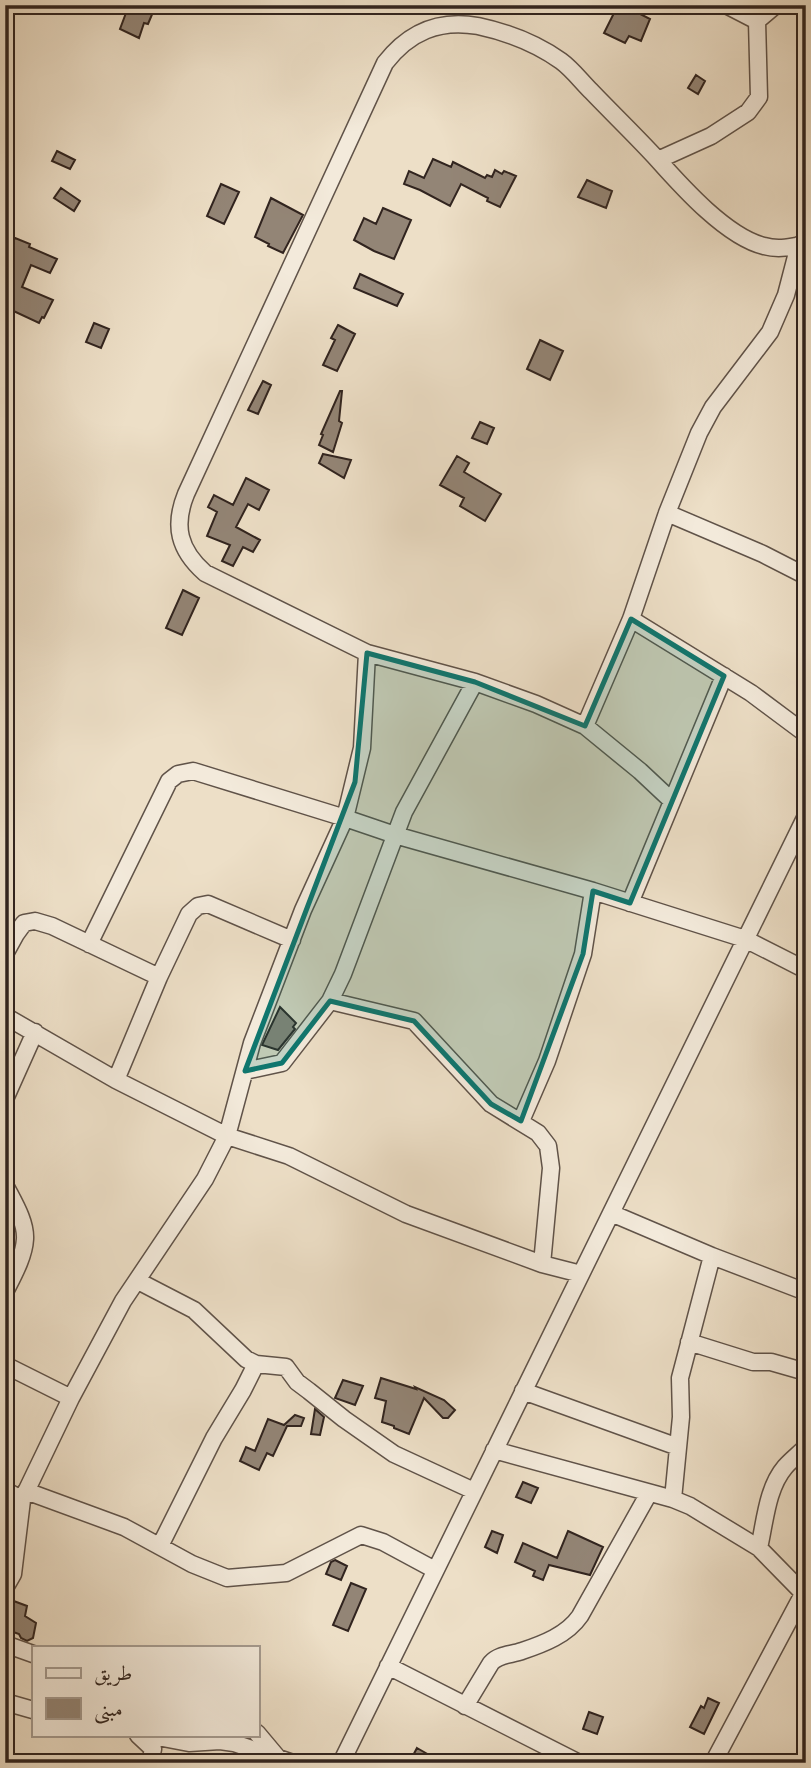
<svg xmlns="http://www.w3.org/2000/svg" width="811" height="1768" font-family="'Libre Bodoni',Amiri,serif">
<rect width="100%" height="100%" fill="#eddfc7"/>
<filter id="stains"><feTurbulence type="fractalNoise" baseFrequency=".00286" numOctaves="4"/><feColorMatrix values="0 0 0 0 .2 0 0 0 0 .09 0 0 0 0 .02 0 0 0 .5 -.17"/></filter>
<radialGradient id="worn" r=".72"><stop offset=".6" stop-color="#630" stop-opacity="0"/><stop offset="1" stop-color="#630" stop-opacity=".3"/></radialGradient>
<path fill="#938576" stroke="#31241f" stroke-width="2" d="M129,5H156L148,24L144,23L139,38L120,29Z
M618,5H623L650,19L641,41L629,36L625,43L604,33Z
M696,75L705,81L698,94L688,88Z
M57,151L75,160L70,169L52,161Z
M433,159L451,167L453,162L485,178L487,175L492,177L495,170L502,174L504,171L516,176L500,207L487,201L488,198L461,184L450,206L420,190L404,184L409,171L424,178Z
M587,180L612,191L606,208L578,197Z
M221,184L239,192L224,224L207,216Z
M61,188L80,201L74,211L54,198Z
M271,198L303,215L283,253L268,246L269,244L255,237Z
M383,208L411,220L394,259L374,251L354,240L364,218L376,224Z
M15,238L30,244L29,247L57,259L50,273L31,265L22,287L53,300L44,318L42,317L39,323L5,307V255Z
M360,274L403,294L397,306L354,288Z
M94,323L109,329L101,348L86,342Z
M338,325L355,334L337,371L323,365L335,340L331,338Z
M540,340L563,351L550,380L527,369Z
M263,381L271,385L258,414L248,410Z
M340,391H342L339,421L342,423L333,452L319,445L323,435L321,434Z
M480,422L494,428L487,444L472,438Z
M323,454L351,460L344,478L319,463Z
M457,456L469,463L464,472L501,494L485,521L460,506L464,498L440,485Z
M246,478L269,490L259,510L248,504L236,527L260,540L253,552L243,547L233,566L222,561L230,545L207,536L217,512L208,507L214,495L233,505Z
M183,590L199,598L182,635L166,628Z
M280,1007L296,1023L293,1027L295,1029L278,1050L262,1045Z
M381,1378L416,1389L415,1387L444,1400L455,1410L448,1418H443L424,1398L409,1434L394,1428V1426L382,1422L386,1401L375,1398Z
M343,1380L363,1386L355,1405L335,1398Z
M315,1409L324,1417L320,1435L311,1434Z
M295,1415L304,1418L301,1426H287L273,1456L267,1453L259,1470L240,1461L246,1447L255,1451L268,1419L284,1425Z
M523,1482L538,1488L531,1503L516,1497Z
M492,1531L503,1535L497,1553L485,1547Z
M568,1531L603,1547L590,1575L549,1565L543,1580L533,1576L535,1571L515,1562L523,1543L557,1558Z
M335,1560L347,1566L341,1580L326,1574L331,1562Z
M351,1583L366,1589L348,1631L333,1625Z
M11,1600L27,1606L25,1616L36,1623L33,1638L27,1641L21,1638L19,1634L5,1629V1613Z
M708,1698L719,1703L704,1734L690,1727L701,1706L704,1708Z
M589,1712L603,1717L597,1734L583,1729Z
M417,1748L443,1763H409Z"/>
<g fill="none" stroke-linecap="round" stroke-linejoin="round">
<g stroke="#605349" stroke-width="19">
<path id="minor" d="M726,5L757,21
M658,160L711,136L748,112L759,97L757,21L776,5
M667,513L763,554L806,576
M631,619L751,693L806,734
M367,653L475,682L536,704L585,726L640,771L672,801
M585,726L631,619L667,513L699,433L713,407L770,332L786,295L799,245
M630,903L724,676
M89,944L169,781L178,774L193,771L345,818L395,835L593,891L745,939L806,970
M5,954L16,934L24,923L35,921L52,926L159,977
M330,1001L414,1021L491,1104L538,1133L548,1146L551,1168L542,1264
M5,1016L116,1080L227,1136L289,1156L406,1214L542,1264L581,1274
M245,1071L282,1063L330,1001L343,974L404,812L475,682
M116,1080L159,977L189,914L198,906L208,904L292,940
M5,1099L35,1032
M521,1121L547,1061L583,954L593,891
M5,1185C13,1201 26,1221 25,1239C24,1257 13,1276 5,1292
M611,1213L712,1256L806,1292
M138,1281L194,1310L246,1359L256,1364L286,1367L297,1382L309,1391L344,1419L394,1454L474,1491
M689,1342L753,1362H771L806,1372
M5,1365L71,1398
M523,1391L678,1447
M494,1450L673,1499L690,1506L759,1548L806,1596
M5,1490L22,1500
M26,1491L124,1527L192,1564L227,1578L286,1573L361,1535L383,1542L435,1570
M673,1499L681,1417L680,1378L712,1256
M160,1546L214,1438L243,1390L256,1364
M759,1548C765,1522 767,1488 785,1467C791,1460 799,1454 806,1447
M5,1588L13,1574L22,1500L71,1398L123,1301L205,1179L227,1136L252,1043L303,910L345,818L362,748L367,653L205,573C179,550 173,526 186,494L385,63C409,32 439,19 478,26C506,32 537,44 561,61C572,69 581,81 591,91C613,114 636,136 658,160C683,188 727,237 764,246C778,250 792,247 806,244
M5,1644L33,1654
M388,1666L579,1763
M5,1702L33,1710
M465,1706L491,1663C499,1654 511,1655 522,1651C543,1644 567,1635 580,1616L649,1493
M257,1733L278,1758
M138,1735L153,1749L150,1763
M147,1735L189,1743L220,1741L234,1743L293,1763
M341,1763L806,816
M713,1763L803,1594"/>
</g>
<use href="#minor" stroke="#f3eadb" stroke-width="16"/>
</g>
<path fill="#0f766e" fill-opacity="0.2" stroke="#0f766e" stroke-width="5" stroke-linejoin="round" d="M631,619L724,676L630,903L593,891L583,954L521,1121L491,1104L414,1021L330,1001L282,1063L245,1071L355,782L367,653L475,682L585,726Z"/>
<rect width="811" height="1768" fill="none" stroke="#eddfc7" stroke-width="28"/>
<rect x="7" y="7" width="797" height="1754" fill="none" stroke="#31241f" stroke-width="3.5"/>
<rect x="14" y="14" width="783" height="1740" fill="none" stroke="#31241f" stroke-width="2"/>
<rect x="32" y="1646" width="228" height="91" fill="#f3eadb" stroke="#a59b90" stroke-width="2"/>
<rect x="46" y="1668" width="35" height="10" fill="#f3eadb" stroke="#a59b90" stroke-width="2"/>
<text x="94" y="1680" font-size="21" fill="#31241f">طريق</text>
<rect x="46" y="1698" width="35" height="21" fill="#938576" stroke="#a59b90" stroke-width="2"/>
<text x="94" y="1716" font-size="21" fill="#31241f">مبنى</text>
<rect width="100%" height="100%" filter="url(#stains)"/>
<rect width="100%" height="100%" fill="url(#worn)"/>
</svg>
